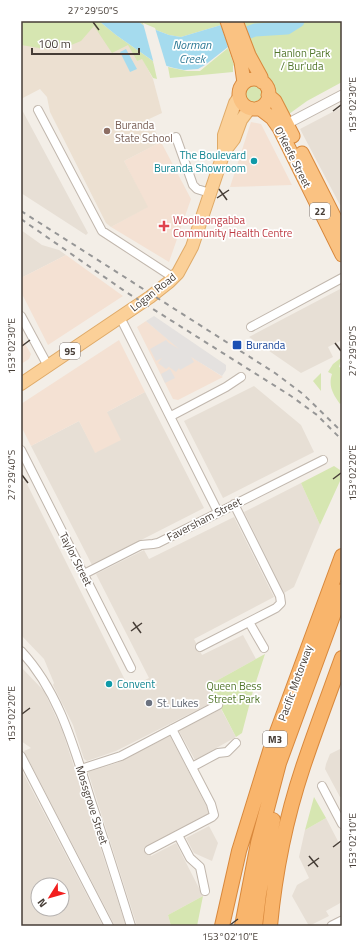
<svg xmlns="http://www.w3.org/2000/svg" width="363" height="947" font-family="'Titillium Web',sans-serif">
<rect width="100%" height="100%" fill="#f3eee7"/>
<path fill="#e7dfd5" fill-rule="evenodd" d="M342,107V204L340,205L300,129Z
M21,108L88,233L86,235L21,193Z
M21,230L42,245L59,250L66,255L21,278Z
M342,288V340L328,347L333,357L301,373L249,337Z
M254,386L301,425L314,452L223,498L184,421Z
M145,392L204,508L92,565L31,446L79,421L96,453L107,412Z
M25,480L129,688L149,678L96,574L144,550L149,559L234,517L274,597L194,639L202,655L243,635L256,659L209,685L217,700L116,751L87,761L84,759L73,725L53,685L54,683L44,659L21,635V482Z
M301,483L320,525L294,587L284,593L244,512Z
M21,667L44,691L62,730L126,926H115L24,751L31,748L21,741Z
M221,709L236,737L195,760L179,731Z
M170,736L210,813L147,847L151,856L176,843L203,896L168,915L171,926H137L88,772L117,763Z
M342,748V797H340L325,769L326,764L330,754Z
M21,769L103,926H21ZM38,885H62V909H38Z
M326,818L342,849V902L326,911L329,916L309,926L292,896L297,885L309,878L299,857L305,830Z
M209,826L218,843L212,861L194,853L186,838Z"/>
<path fill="#f4e1d3" d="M251,122L261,124L292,185L230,187Z
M161,142L191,199L169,262L111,227L147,207L124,161Z
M66,255L123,296L48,345L21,292V278Z
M146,321L182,351L223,377L178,400L173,399L137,327Z
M21,337L31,354L29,359L21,364Z
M119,340L145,392L107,412L121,440L95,453L79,421L31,446L21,426V404Z"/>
<path fill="#ece0d1" d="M21,21L93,26L128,44L137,61L142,58L153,79L162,113L149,119L161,142L124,161L148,207L111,227L106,223L50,112L47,97L40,89L21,99Z"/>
<path fill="#d6e6b1" d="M21,21H99L116,35L153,61L157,79L153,78L142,59L137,61L128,45L112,53L94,26L81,41L64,48L61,43L45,49L21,45Z
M138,21H219L221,25L181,37L169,35L143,25Z
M244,21H342V82L307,101L289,114L287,113L256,56Z
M228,48L234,65L233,66V72L170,78L168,67L187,71H200Z
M245 94a9 9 0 1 1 18 0a9 9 0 1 1-18 0Z
M342,357L339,367L342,368V402L340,404C333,394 328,386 332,374L328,372L333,364Z
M321,373V391L313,381Z
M334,466L340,470V481L320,525L301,483Z
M265,654L253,691L242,733L236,737L209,685Z
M314,797L326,818L305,830Z
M203,896L197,926H171L168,915Z"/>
<path fill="#e4e1df" d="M154,316L226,365V370L222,376L191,357L194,362L180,370L179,368L176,372L169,367L171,365L166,369L158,363L162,358L156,361L150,349L166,340L169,343L179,349L146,321Z
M170,369L175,378L165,383L161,374Z"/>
<path fill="#a5dbee" d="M99,21H138L143,25L169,35L181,37L221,25L228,47L205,65L198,69L184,70L174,68L156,63L116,35Z
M126,49L137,69L130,72L120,52Z"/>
<path fill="#f3eee7" d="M143,23L155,28L167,68L154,64Z"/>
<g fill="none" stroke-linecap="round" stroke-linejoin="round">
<path stroke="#a5dbee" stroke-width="13" d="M231,39L255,30L287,28L298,21"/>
<g stroke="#c1b7ad" stroke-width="10">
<path id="minor" d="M38,110L102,231L174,278
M176,137L193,185L197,189L210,193
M21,316L48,366
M120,317L218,512
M251,327L342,278
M171,416L226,387L241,377
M21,450L131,668
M84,574L141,545L153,544L158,543L323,460
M249,622L264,648
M200,647L276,608L281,603L280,596L234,504
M21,651C60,693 74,748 91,801C105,843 118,884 131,926
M21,756L109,926
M192,767L218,753L227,752L236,743
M81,769L121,756L218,705
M322,786L342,824
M178,835L190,858L200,867L205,891
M149,850L212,817L214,815L211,804L172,729"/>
</g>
<g stroke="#c1b7ad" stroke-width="11">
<path id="tertiary" d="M283,126L342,95
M332,926L342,921"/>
</g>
<g stroke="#dfaa68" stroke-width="14">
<path id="primary" d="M224,152L234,139L241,120L250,108
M21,384L150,297L169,282L178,273L192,247L224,152V135L235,103L239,97"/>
</g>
<g stroke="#d8883c" stroke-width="15">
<path id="trunk" d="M227,21L241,62L244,83
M236,21L249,55L261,77L262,82
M239 94a15 15 0 1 1 30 0a15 15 0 1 1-30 0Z
M268,95L275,101L293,136
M259,108L272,118L279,128L342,255
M302,153L342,232"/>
</g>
<g stroke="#d8883c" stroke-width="16">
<path id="motorway" d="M222,926L239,851L270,751L342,556
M242,926L258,843L279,763L342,591
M255,926L259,894L273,820
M270,926C275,872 286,818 303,767C315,731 329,694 342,658"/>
</g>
<use href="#minor" stroke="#fff" stroke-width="8"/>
<use href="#tertiary" stroke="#fff" stroke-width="9"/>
<use href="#primary" stroke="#fbd098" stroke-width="12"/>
<use href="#trunk" stroke="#fac282" stroke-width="13"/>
<use href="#motorway" stroke="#f9b56c" stroke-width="14"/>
<path stroke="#969696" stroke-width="2" stroke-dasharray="5 5" stroke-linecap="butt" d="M21,211L275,373L303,394L342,432
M21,219L126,292L291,396L317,415L342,440"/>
</g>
<path fill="none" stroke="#463d36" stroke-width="1.5" d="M93,22L99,30M333,111L341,105M219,189L227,200M217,198L229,190M335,343L341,351M22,346L30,340M22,475L28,483M333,479L341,473M133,622L141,633M131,631L142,623M22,714L30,708M333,847L341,841M309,856L318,867M308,866L319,858M230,925L238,919"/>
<circle fill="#8d6e63" stroke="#fff" stroke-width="1.5" cx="107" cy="131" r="4"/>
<g fill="#0f9aa8" stroke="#fff" stroke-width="1.5">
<circle cx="254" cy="161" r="4"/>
<circle cx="109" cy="684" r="4"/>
</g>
<path fill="#e0444e" stroke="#fff" stroke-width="1.5" d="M162 220h4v4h4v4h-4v4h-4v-4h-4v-4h4z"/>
<rect fill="#1a4fb4" stroke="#fff" stroke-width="1.5" x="232" y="340" width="10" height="10" rx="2"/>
<circle fill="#6b7280" stroke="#fff" stroke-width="1.5" cx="149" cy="703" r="4"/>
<g text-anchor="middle" stroke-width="3.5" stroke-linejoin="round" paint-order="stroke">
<g fill="#fff" stroke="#7e7772" stroke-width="1">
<rect x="310" y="203" width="20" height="16" rx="3"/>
<rect x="60" y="343" width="20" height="16" rx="3"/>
<rect x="263" y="731" width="24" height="16" rx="3"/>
</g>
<g font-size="10" font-weight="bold" fill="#463d36">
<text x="320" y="215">22</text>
<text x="70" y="355">95</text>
<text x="275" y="743">M3</text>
</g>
<g font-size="11" fill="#52762b" stroke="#fff">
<text x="302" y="57">Hanlon Park<tspan x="302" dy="13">/ Bur'uda</tspan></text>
<text x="234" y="690">Queen Bess<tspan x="234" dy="13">Street Park</tspan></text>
</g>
<g font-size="11" fill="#785e54" stroke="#fff" text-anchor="start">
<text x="115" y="129">Buranda<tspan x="115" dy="13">State School</tspan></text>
</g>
<g font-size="11" fill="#0d838f" stroke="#fff" text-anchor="end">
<text x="246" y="159">The Boulevard<tspan x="246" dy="13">Buranda Showroom</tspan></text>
<text x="117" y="688" text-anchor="start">Convent</text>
</g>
<g font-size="11" fill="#463d36" stroke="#fff">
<text transform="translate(293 157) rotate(63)" y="4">O'Keefe Street</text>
<text transform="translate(153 292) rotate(-38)" y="4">Logan Road</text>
<text transform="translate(204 519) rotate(-27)" y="4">Faversham Street</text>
<text transform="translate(76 559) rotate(63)" y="4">Taylor Street</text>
<text transform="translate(295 683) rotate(-70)" y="4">Pacific Motorway</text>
<text transform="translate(92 805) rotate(72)" y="4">Mossgrove Street</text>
</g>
<g font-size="11" fill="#be3a42" stroke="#fff" text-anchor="start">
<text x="173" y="224">Woolloongabba<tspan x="173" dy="13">Community Health Centre</tspan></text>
</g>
<g font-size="11" fill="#164399" stroke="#fff" text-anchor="start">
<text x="246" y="349">Buranda</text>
</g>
<g font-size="11" fill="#5b616d" stroke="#fff" text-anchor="start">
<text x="157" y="707">St. Lukes</text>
</g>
<g font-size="12" font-style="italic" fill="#2e7a96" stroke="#fff">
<text x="192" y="49">Norman<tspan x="192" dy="14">Creek</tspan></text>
</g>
</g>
<rect width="363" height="947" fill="none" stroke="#ffffff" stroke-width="44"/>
<g transform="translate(50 897) rotate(233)"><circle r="19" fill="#ffffff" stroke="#b5b1af"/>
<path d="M0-3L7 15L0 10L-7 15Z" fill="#f21f1f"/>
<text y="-6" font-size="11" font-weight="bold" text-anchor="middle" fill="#463d36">N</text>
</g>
<path d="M32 48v6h107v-6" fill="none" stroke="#463d36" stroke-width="2"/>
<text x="38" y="48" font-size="12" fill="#463d36" stroke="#ffffff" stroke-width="3" paint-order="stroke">100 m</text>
<rect x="22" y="22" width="319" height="903" fill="none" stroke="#463d36" stroke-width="1.5"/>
<g font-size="10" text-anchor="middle" fill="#463d36">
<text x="93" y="14">27°29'50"S</text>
<text transform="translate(352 105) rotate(-90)" y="4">153°02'30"E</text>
<text transform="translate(11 346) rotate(-90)" y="4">153°02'30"E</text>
<text transform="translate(352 351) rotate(-90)" y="4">27°29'50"S</text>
<text transform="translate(352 473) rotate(-90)" y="4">153°02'20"E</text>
<text transform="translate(11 475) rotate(-90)" y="4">27°29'40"S</text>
<text transform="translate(11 714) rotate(-90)" y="4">153°02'20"E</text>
<text transform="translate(352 841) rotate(-90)" y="4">153°02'10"E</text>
<text x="230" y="940">153°02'10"E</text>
</g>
</svg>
